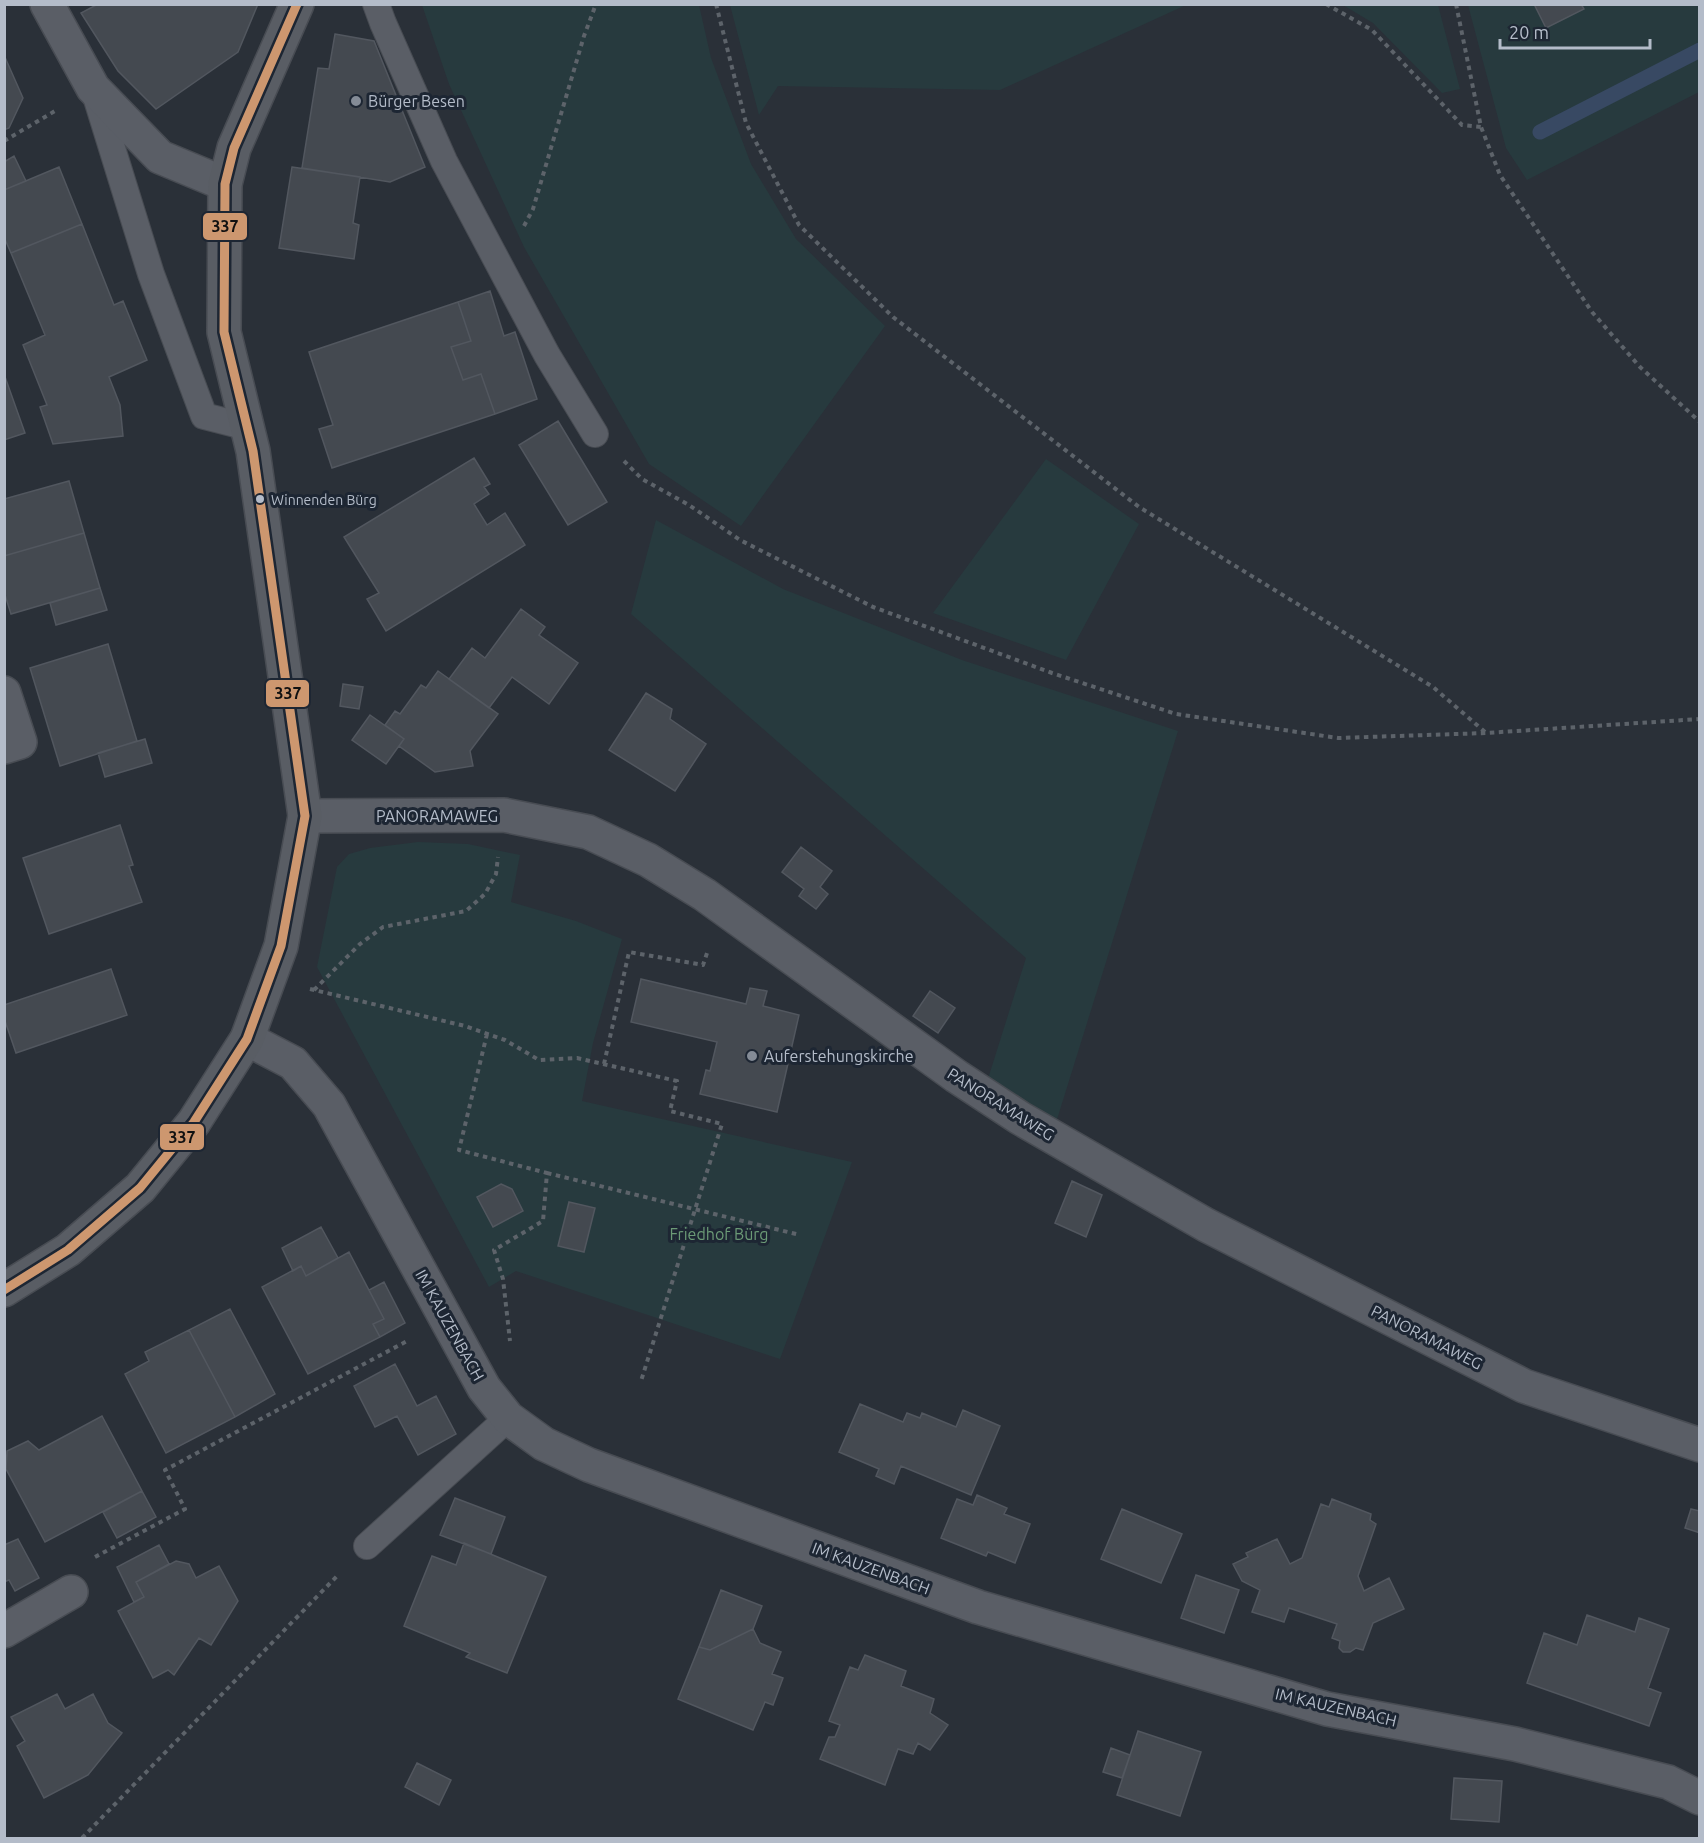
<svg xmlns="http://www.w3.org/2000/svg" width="1704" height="1843" font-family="Ubuntu,sans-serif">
<rect width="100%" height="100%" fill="#2a3038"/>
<path fill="#273a3e" d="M422,5H699L711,58L751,164L796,239L885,326L741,526L649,464L524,247L449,84Z
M730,5V4L1186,5L1000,90L778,86L759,115Z
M1343,5H1438L1460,89L1442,93L1373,23Z
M1468,5H1699V92L1527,180L1506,148Z
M1046,459L1139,524L1066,660L933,613Z
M656,520L783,589L962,660L1178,731L1054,1129L986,1085L1026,958L631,614Z
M418,842L468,844L520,855L511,902L576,921L622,939L593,1043L582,1101L852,1162L780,1359L516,1271L489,1287L317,967L337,867L349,854L370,848Z"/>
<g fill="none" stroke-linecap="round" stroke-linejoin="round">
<path stroke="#384963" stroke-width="15" d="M1540,132L1700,50"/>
</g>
<path fill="#444950" stroke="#52575f" stroke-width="1.5" d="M98,4H258L238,52L156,109L118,71L81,13Z
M1534,4H1581L1584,9L1546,28Z
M335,34L374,41L425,167L390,182L302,168L318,68L329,69Z
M4,55L23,98L9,128L4,130Z
M14,156L26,181L4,190V162Z
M59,167L82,224L11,253L4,237V190Z
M292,167L360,177L353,223L359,225L354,259L279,248Z
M82,224L114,305L123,301L147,360L109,377L120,405L123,436L53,444L40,407L47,405L23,345L45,335L11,253Z
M490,291L504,336L515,332L537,399L495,414L481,374L463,380L451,347L471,341L458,302Z
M458,302L471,341L451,347L463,380L481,374L495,414L332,468L319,429L333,425L309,352Z
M4,374L25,433L4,440Z
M558,421L607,502L568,525L519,445Z
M474,458L490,484L484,487L489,494L474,504L487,525L505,513L525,545L386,631L367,599L379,593L344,537Z
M69,481L84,533L4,556V499Z
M84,533L100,588L11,614L4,592V556Z
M100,588L107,610L56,625L50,603Z
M521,609L545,627L539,635L578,663L549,704L512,677L489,708L449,679L472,648L485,658Z
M108,644L137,741L60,766L30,668Z
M438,671L498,714L470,751L473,766L435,772L399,746L404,739L385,725L395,711L400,714L421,685L426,688Z
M343,684L363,687L359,709L340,706Z
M646,693L672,709L670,719L706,744L675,791L609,750Z
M370,715L404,739L386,764L352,740Z
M145,739L152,763L105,777L98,753Z
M120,825L133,865L129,866L142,902L49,934L23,858Z
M801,847L832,871L820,887L828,894L816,909L799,896L804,889L782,872Z
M111,969L127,1015L16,1053L4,1018V1005Z
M641,979L746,1004L750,988L767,991L763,1006L799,1015L777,1112L700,1094L706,1070L710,1071L717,1042L631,1022Z
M930,991L955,1008L938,1033L913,1016Z
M1072,1181L1102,1195L1086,1237L1055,1223Z
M501,1184L512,1189L523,1211L493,1227L477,1197Z
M569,1202L595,1208L584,1252L558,1246Z
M321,1227L338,1258L306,1276L301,1266L293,1271L282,1248Z
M349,1252L384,1319L373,1324L380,1337L308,1374L262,1287L301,1266L306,1276Z
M384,1282L405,1323L380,1337L373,1324L384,1319L369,1290Z
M230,1309L275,1394L235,1417L189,1330Z
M189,1330L235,1417L166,1453L125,1374L149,1361L145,1352Z
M395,1364L417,1406L436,1396L456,1434L418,1455L397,1416L375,1427L354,1386Z
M860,1404L903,1422L907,1413L920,1418L922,1413L956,1427L963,1410L1000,1426L971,1495L901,1466L894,1484L876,1476L879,1469L839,1452Z
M102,1416L142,1491L45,1542L6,1469L7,1451L28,1441L39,1450Z
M142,1491L156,1517L117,1538L103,1512Z
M977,1495L1007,1508L1004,1514L1030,1524L1015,1563L988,1552L986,1556L941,1538L957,1499L973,1505Z
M455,1498L505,1517L491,1554L440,1535Z
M1332,1499L1371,1514L1370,1520L1376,1524L1358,1576L1364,1591L1389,1578L1404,1609L1373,1623L1363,1650L1356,1648L1350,1652H1343L1339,1648L1340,1641L1332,1638L1337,1624L1289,1608L1284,1622L1252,1612L1260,1590L1242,1581L1233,1564L1248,1557L1246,1553L1277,1539L1290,1564L1302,1558L1321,1504L1329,1507Z
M1122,1509L1182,1534L1161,1583L1101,1559Z
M1691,1509L1700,1511V1533L1685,1528Z
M18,1539L39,1578L15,1591L9,1580L4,1582V1545Z
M464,1543L546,1577L507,1673L466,1657L470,1653L404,1626L432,1556L456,1565Z
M159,1545L169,1564L136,1582L144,1597L134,1602L117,1567Z
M176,1561L189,1564L196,1578L219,1566L238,1601L211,1645L199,1638L174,1675L168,1670L153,1678L118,1611L144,1597L136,1582Z
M1196,1575L1239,1590L1224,1633L1181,1618Z
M721,1590L762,1606L753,1629L710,1650L699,1647Z
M1587,1615L1635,1632L1639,1618L1669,1629L1648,1688L1661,1693L1649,1726L1527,1683L1544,1633L1577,1645Z
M753,1629L760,1643L781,1652L772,1674L783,1678L773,1705L765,1702L753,1730L678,1699L699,1647L710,1650Z
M865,1655L906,1671L901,1686L934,1699L930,1713L948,1725L930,1750L918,1743L913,1754L898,1749L885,1785L820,1759L829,1737H835L840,1725L829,1721L850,1667L858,1670Z
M57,1694L65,1709L93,1694L108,1723L122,1733L88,1775L44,1798L17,1746L25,1741L11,1717Z
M1138,1731L1201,1752L1180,1816L1117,1795Z
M1111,1748L1130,1755L1122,1778L1103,1772Z
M417,1763L451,1780L439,1805L405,1787Z
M1454,1778L1502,1781L1499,1822L1451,1819Z"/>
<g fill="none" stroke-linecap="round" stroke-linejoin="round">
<g stroke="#484c53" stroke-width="28">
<path id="lane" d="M376,4L383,23L444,161L547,355L595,434
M94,90L151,274L204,416L247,427
M367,1546L508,1418"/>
</g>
<g stroke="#484c53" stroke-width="36">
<path id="street" d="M47,4L93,88L160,157L225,184
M4,693L20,742L4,747
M305,816L504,815L588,832L648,860L705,895L956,1076L1020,1118L1206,1225L1524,1386L1700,1445
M247,1039L293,1063L329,1105L484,1388L508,1418L544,1444L589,1465L978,1607L1327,1709L1515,1744L1668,1782L1700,1798
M4,1631L71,1592"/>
</g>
<g stroke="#484c53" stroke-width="36">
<path id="secondary" d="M4,1290L68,1250L140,1188L194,1122L247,1039L281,946L305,816L253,451L224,332L225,184L234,148L297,4"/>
</g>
<path stroke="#5d636a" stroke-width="4" stroke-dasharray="4.5 4.5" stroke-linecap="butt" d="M716,4L746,123L799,225L893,317L1139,507L1433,687L1485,732
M1326,4L1372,30L1462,125L1481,127
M1456,4L1481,127L1500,175L1592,312L1640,367L1700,422
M4,141L55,111
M524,226L533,209L584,36L596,4
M624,461L642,479L689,505L740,540L873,607L1052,673L1176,714L1338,738L1486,733L1700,719
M310,989L465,1026L505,1040L539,1060L577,1058L677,1081L670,1111L722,1124L641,1381
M314,990L360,944L383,927L466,911L485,894L496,874L498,857
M487,1034L459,1150L547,1173L543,1221L494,1250L503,1279L510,1341
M604,1064L629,952L703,965L708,950
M547,1173L800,1235
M95,1557L185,1509L165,1470L409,1340
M82,1838L339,1574"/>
<use href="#lane" stroke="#5a5e66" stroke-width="26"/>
<use href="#street" stroke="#5a5e66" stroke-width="33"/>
<use href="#secondary" stroke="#595d64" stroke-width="33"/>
<g stroke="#1d2633" stroke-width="14">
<path id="bus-1" d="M4,1290L68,1250L140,1188L194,1122L247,1039L281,946L305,816L253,451L224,332L225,184L234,148L297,4"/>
</g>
<use href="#bus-1" stroke="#cd976f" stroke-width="9"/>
</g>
<g fill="#848b96" stroke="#1d2633" stroke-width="2">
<circle cx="356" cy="101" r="6"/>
<circle cx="752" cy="1056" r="6"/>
</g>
<circle fill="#b4bcc9" stroke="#1d2633" stroke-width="2" cx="260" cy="499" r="5"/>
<g text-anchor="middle" stroke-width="6" stroke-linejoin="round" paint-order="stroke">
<g font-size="14" fill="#b4bcc9" stroke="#1d2633" text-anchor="start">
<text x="271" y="505">Winnenden Bürg</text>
</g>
<g font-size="16" fill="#b4bcc9" stroke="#1d2633" text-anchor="start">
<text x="368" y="107">Bürger Besen</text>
<text x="764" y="1062">Auferstehungskirche</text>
</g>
<g font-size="16" fill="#b4bcc9" stroke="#1d2633">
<text x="437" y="822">PANORAMAWEG</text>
<text transform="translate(1001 1104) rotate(32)" y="6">PANORAMAWEG</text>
<text transform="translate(450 1325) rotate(61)" y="6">IM KAUZENBACH</text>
<text transform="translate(1427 1337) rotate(27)" y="6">PANORAMAWEG</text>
<text transform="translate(871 1568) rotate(20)" y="6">IM KAUZENBACH</text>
<text transform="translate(1336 1707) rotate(13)" y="6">IM KAUZENBACH</text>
</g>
<g font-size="16" fill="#6b9a76" stroke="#1d2633">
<text x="719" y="1240">Friedhof Bürg</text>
</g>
</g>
<g stroke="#1d2633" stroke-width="2">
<rect x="202" y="212" width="46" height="29" rx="6" fill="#cd976f"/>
<rect x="265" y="679" width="45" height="29" rx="6" fill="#cd976f"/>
<rect x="159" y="1123" width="46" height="28" rx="6" fill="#cd976f"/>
</g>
<g font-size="16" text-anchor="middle" font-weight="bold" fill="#111">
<text x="225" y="232">337</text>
<text x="288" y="699">337</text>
<text x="182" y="1143">337</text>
</g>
<rect width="1704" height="1843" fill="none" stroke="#b4bcc9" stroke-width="12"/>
<path d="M1500 39v9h150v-9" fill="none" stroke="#b4bcc9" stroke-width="3"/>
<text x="1509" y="39" font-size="18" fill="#b4bcc9" stroke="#1d2633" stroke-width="4.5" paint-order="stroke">20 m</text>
</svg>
